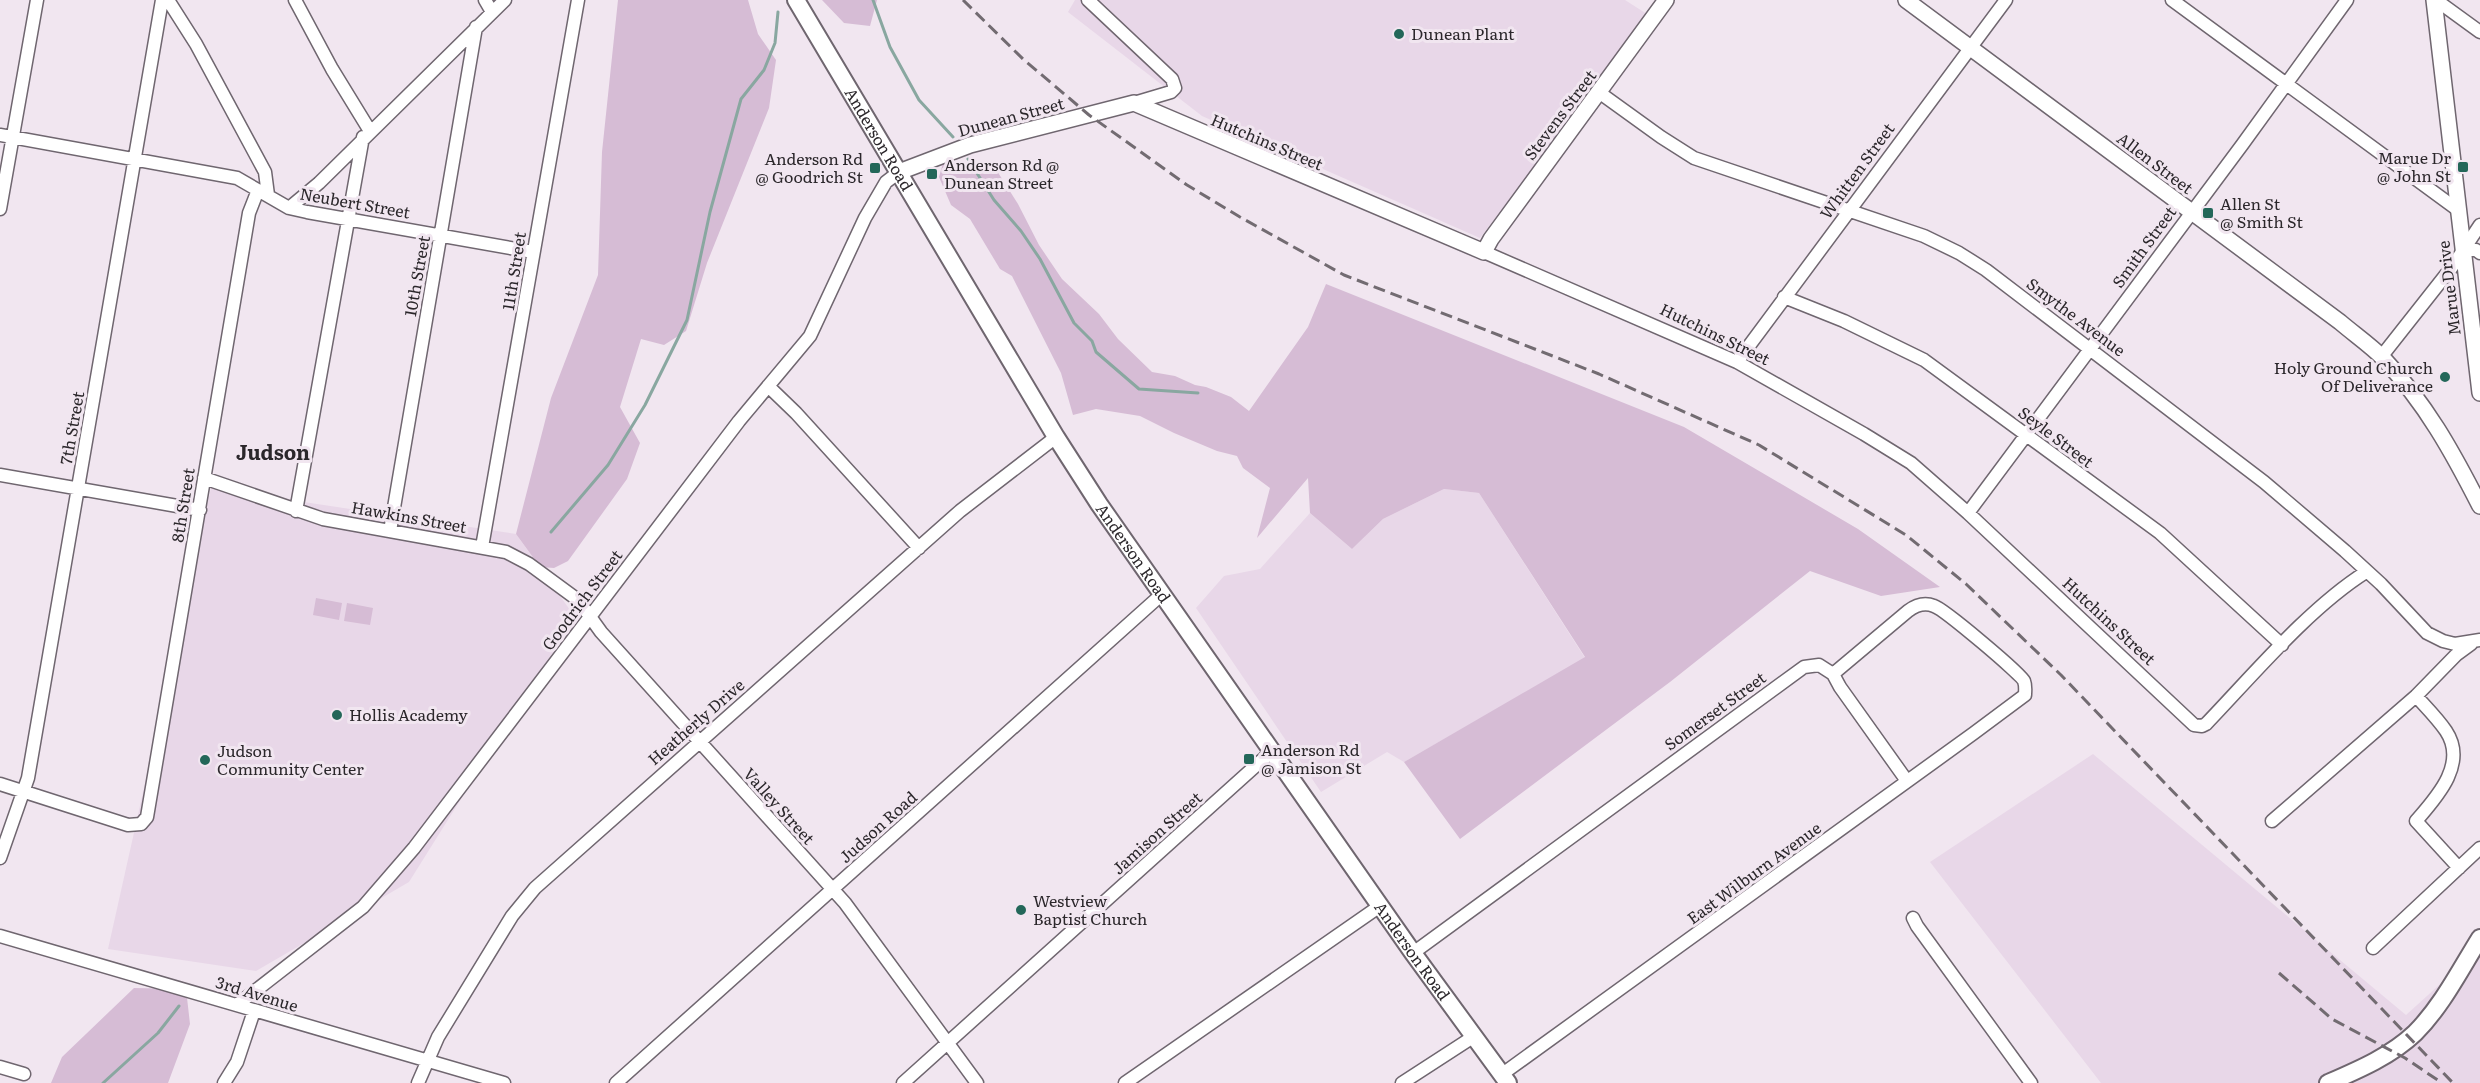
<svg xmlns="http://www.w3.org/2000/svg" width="2480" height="1083" font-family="Literata,serif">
<rect width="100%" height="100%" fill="#f1e6f0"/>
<path fill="#e8d7e8" d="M1075,0H1625L1650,16L1480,238L1202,116L1068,12Z
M211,488L516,534L575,617L409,882L256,971L108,949Z
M1444,489L1479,493L1585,658L1404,762L1387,752L1321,792L1196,608L1224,576L1260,569L1310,513L1352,549L1383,519Z
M2093,754L2406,1015L2480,948V1083H2101L1930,862Z"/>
<path fill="#d6bcd5" d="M618,0H748L758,34L776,60L769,108L707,263L686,331L664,345L641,339L620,407L640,443L627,479L568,561L554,568L540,567L516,534L551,398L598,275L602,152Z
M822,0H877L870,26L844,23Z
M943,163H992L1018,204L1039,245L1062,279L1099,314L1118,339L1152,372L1175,376L1195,385L1206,387L1231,397L1249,411L1308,327L1326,284L1684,427L1858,529L1940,587L1881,596L1810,571L1670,682L1460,839L1404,762L1585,657L1479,493L1444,489L1383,519L1352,549L1310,513L1308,478L1257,538L1270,488L1243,468L1237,456L1217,451L1174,433L1140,416L1096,409L1073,415L1061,373L1012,276L1000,269L970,219L951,205L939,177Z
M316,598L342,603L339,620L313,615Z
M347,603L373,608L370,625L344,621Z
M134,988L186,989L190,1024L168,1083H51L62,1057Z"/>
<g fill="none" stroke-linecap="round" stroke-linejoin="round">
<path stroke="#89a7a0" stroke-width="3" d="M873,0L890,47L919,100L953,137
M968,159L994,200L1021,231L1040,259L1074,323L1092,341L1096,352L1139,389L1198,393
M551,532L608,465L645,405L687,320L710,212L741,99L764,70L775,43L778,12
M103,1083L158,1033L179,1006"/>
<g stroke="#6f666f" stroke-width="15">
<path id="minor" d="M168,0L196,44L265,172L268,195
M295,0L332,69L370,131
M485,0L492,12
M1088,0L1172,79L1175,88L1171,92L1134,103
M2172,0L2458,210
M2436,0L2480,32
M1600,93L1661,137L1694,158L1924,236L1959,253L1986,270L2264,482L2345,551L2381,584L2427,633L2443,641L2455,644L2480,640
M0,135L237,178L289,208L307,212L533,252
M289,208L319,183L505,0
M0,209L37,0
M2463,250H2476L2480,253
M1484,252L1737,362L1864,434L1911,463L1968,513L2194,725L2202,726L2206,724C2253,675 2309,608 2366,572
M1784,297L1844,321L1924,360L2160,533L2282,645
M2381,357L2452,267L2480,225
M1737,362L2006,0
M768,386L796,413L919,548
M0,475L200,510
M204,478L323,519L506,552L529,564L578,600L601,632L845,903L977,1083
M296,511L363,137
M1968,513L2242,145L2347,0
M390,531L476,27
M482,547L578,0
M1833,674L1840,687L1907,781
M2416,696C2426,707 2438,719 2446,731C2468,764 2436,798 2416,821L2459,868
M0,784L128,825L141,824L147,817L249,213L258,190
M2272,821L2416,696L2456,655L2471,644
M0,858L28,778L162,0
M1913,918L1917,926L2031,1083
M0,936L504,1083
M2373,948L2480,848
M1413,953L1804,667L1819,665L1833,674
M237,1005L363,907L414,848L739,421L810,336L865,218L886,182L899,172
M0,1067L24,1074
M1501,1075L1974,733L2025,695C2025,691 2026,686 2024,681C2021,674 1944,609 1934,606C1924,602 1916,605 1908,611L1833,674
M224,1083L237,1062L254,1011
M418,1083L438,1037L512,916L535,888L960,511L1056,437
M616,1083L1161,595
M903,1083L1271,752
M1125,1083L1380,906
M1402,1083L1473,1037"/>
</g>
<g stroke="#6f666f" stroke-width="18">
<path id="tertiary" d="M1906,0L2340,322C2354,334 2370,345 2383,358C2426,404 2452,451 2480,506
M2434,0L2480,393
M899,172L970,145L1134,103L1484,252L1491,239L1666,0"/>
</g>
<g stroke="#6f666f" stroke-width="20">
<g id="secondary">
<path id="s1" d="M796,0L1056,437L1099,504L1413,953L1508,1083"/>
<path d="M2328,1083C2358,1070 2391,1056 2415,1033C2442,1006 2460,970 2480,938"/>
</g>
</g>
<use href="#minor" stroke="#fff" stroke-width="12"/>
<use href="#tertiary" stroke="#fff" stroke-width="15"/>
<use href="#secondary" stroke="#fff" stroke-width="16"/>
<path stroke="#726b71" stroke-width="3" stroke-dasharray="12 6" stroke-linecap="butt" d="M963,0L1023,59L1089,115L1187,185L1240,217L1344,275L1599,374L1759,445L1906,535L1966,584L2061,675L2453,1083
M2279,973L2332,1019L2405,1058L2442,1083"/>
</g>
<g fill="#236759" stroke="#f1e6f0" stroke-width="2">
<circle cx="1399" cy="34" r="6"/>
<rect x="2457" y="161" width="12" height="12" rx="3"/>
<rect x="869" y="162" width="12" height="12" rx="3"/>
<rect x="926" y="168" width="12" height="12" rx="3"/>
<rect x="2202" y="207" width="12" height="12" rx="3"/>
<circle cx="2445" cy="377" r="6"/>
<circle cx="337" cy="715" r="6"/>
<rect x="1243" y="753" width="12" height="12" rx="3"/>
<circle cx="205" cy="760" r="6"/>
<circle cx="1021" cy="910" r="6"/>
</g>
<g text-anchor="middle" stroke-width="6" stroke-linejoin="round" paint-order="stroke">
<g font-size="16" fill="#2b272b" stroke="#f1e6f0" text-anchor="start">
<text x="1411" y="40">Dunean Plant</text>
<text x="2451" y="164" text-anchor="end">Marue Dr<tspan x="2451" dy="18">@ John St</tspan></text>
<text x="863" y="165" text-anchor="end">Anderson Rd<tspan x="863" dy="18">@ Goodrich St</tspan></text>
<text x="944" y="171">Anderson Rd @<tspan x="944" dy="18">Dunean Street</tspan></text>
<text x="2220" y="210">Allen St<tspan x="2220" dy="18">@ Smith St</tspan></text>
<text x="2433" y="374" text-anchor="end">Holy Ground Church<tspan x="2433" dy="18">Of Deliverance</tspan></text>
<text x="349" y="721">Hollis Academy</text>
<text x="1261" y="756">Anderson Rd<tspan x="1261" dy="18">@ Jamison St</tspan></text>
<text x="217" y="757">Judson<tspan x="217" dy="18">Community Center</tspan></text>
<text x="1033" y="907">Westview<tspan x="1033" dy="18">Baptist Church</tspan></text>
</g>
<g font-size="16" fill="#2b272b" stroke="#f1e6f0">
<text transform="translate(1560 115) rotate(-53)" y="6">Stevens Street</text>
<text transform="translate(1011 117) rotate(-15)" y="6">Dunean Street</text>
<text dy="6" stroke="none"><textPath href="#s1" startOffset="162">Anderson Road</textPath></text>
<text transform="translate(1267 142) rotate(23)" y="6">Hutchins Street</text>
<text transform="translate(2155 163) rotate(37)" y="6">Allen Street</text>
<text transform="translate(1857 171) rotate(-54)" y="6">Whitten Street</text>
<text transform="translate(355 203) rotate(10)" y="6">Neubert Street</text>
<text transform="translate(2144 247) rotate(-54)" y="6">Smith Street</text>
<text transform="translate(514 271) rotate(-81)" y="6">11th Street</text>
<text transform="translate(417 276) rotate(-80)" y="6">10th Street</text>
<text transform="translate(2449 288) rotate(-97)" y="6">Marue Drive</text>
<text transform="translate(2076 317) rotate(37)" y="6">Smythe Avenue</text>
<text transform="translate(1715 334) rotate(26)" y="6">Hutchins Street</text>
<text transform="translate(72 428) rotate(-80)" y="6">7th Street</text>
<text transform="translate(2056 437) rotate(37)" y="6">Seyle Street</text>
<text transform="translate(183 505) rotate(-81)" y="6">8th Street</text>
<text transform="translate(409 517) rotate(10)" y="6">Hawkins Street</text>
<text dy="6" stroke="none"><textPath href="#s1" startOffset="648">Anderson Road</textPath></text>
<text transform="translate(582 600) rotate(-53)" y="6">Goodrich Street</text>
<text transform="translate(2109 621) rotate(43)" y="6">Hutchins Street</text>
<text transform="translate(1715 711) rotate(-36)" y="6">Somerset Street</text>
<text transform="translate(696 722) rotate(-41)" y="6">Heatherly Drive</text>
<text transform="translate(779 806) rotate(48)" y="6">Valley Street</text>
<text transform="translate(878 827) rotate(-42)" y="6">Judson Road</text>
<text transform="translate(1157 833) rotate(-42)" y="6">Jamison Street</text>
<text transform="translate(1754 873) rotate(-36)" y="6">East Wilburn Avenue</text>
<text dy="6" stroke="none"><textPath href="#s1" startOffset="1134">Anderson Road</textPath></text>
<text transform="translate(257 994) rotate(17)" y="6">3rd Avenue</text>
</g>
<g font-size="20" font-weight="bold" fill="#2b272b" stroke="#f1e6f0">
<text x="273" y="460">Judson</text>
</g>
</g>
</svg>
